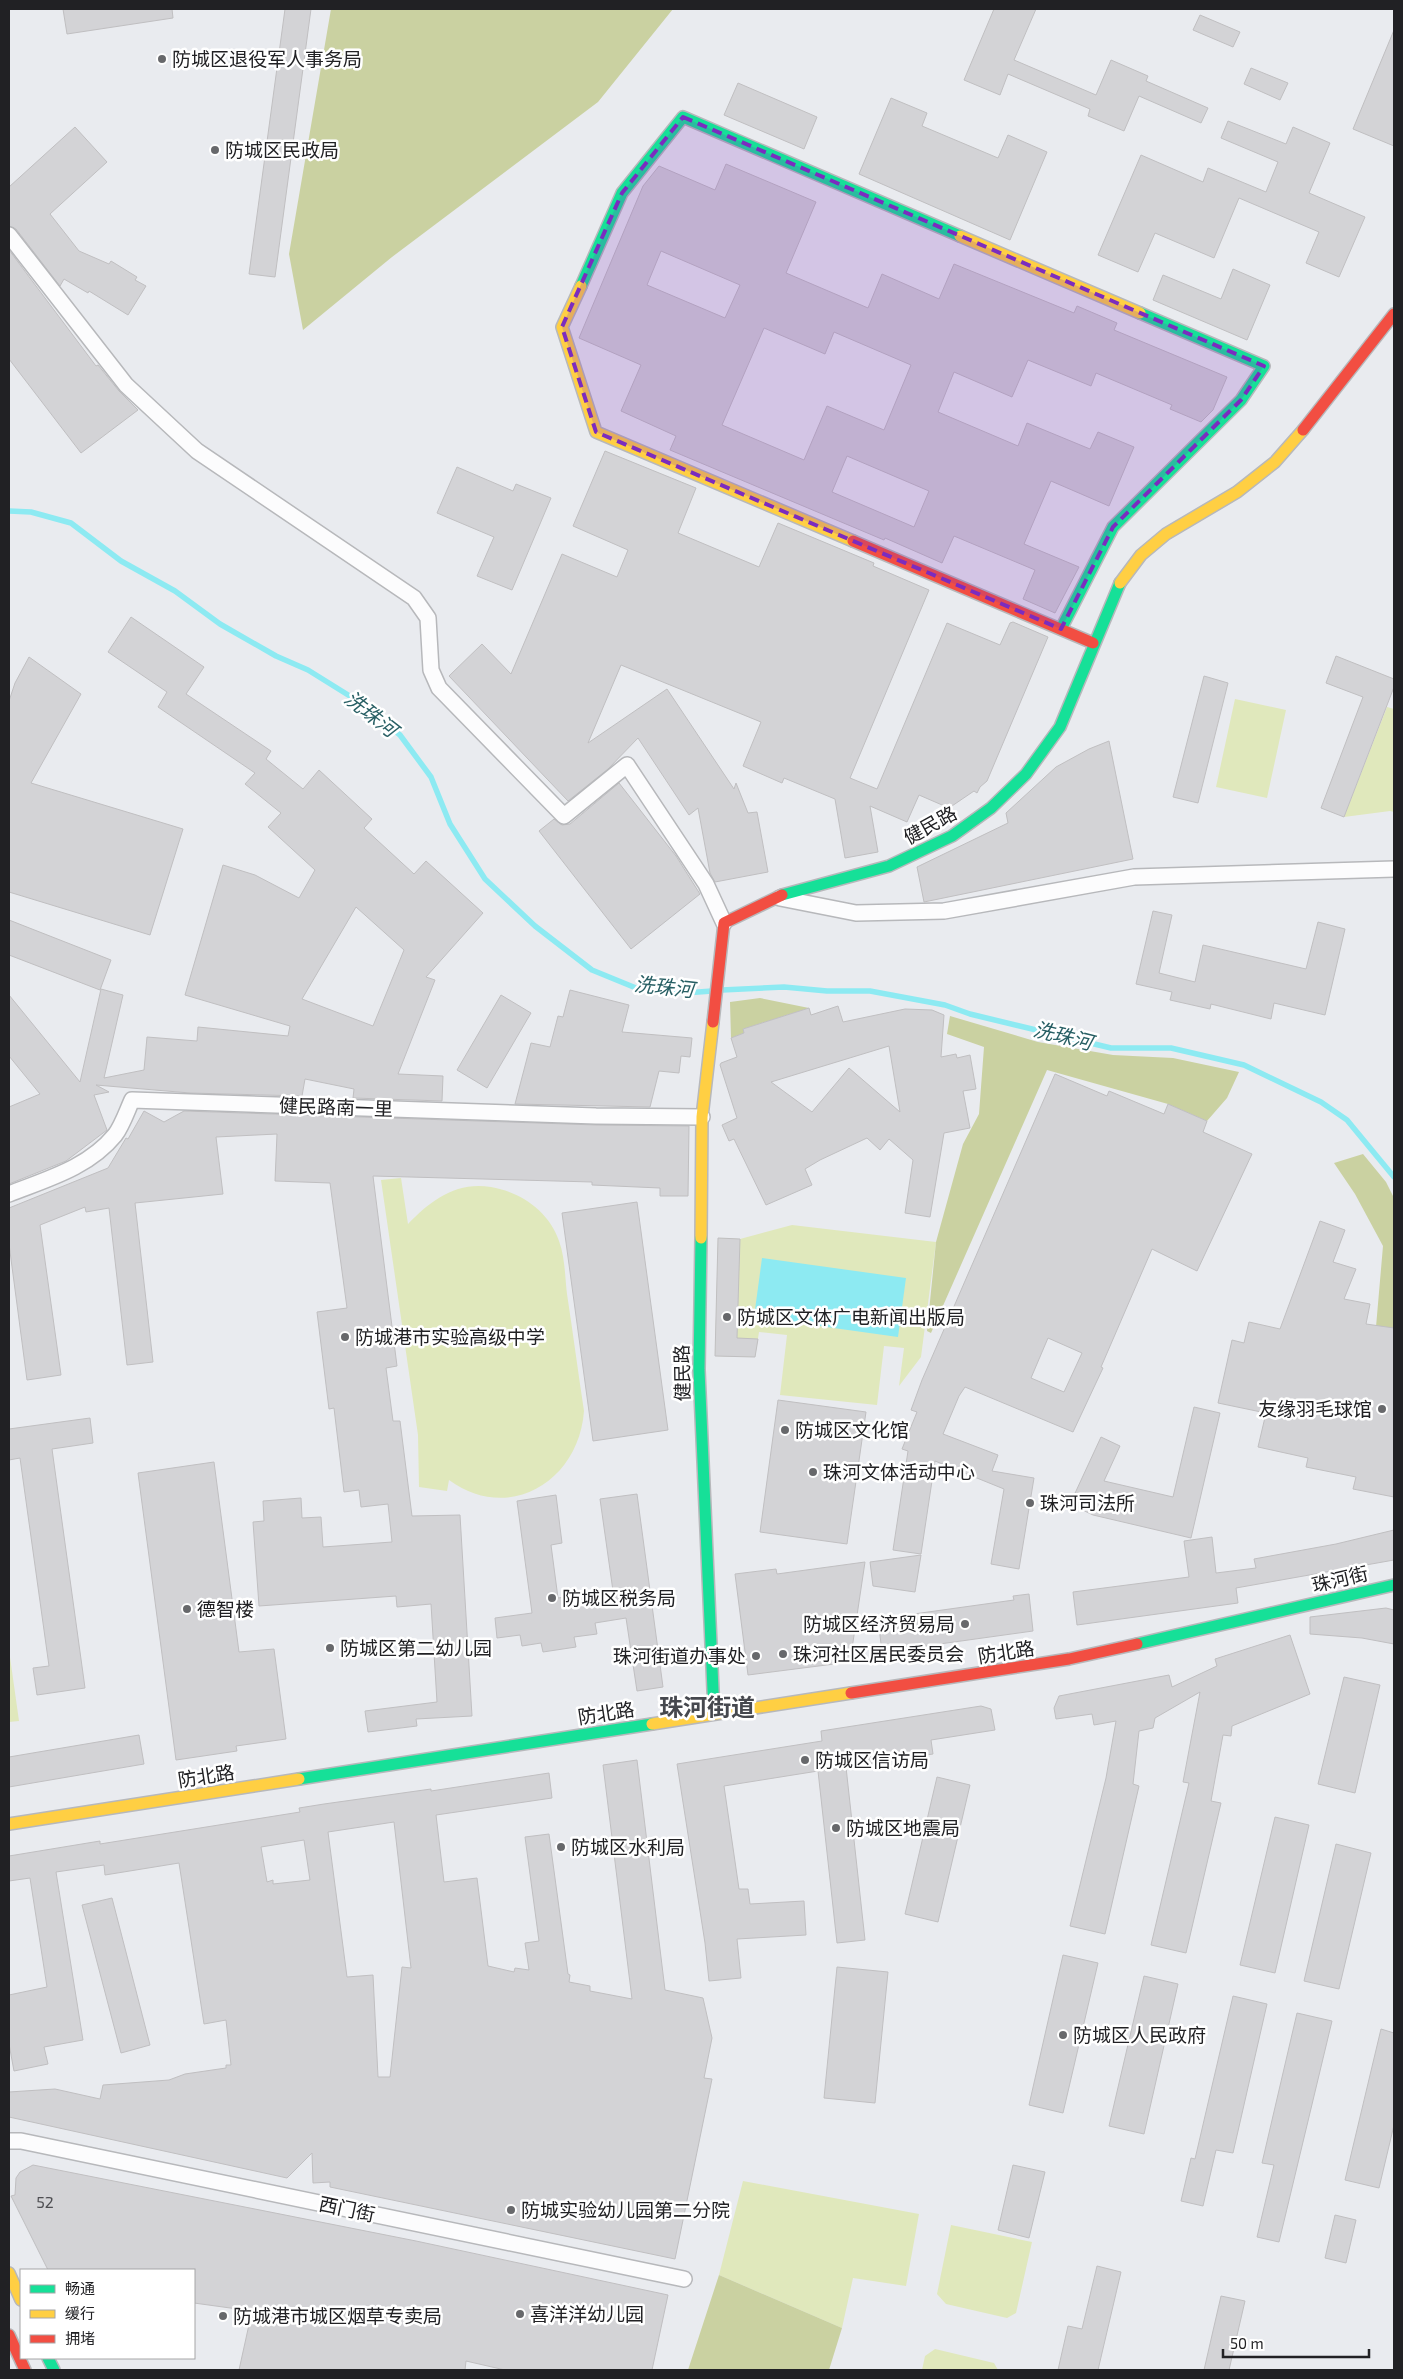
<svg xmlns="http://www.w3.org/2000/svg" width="1403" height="2379" font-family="'Exo 2','Noto Sans SC',sans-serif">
<rect width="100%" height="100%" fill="#e9ebef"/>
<path fill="#e0e8bc" d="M1235,699L1286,710L1267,798L1216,787Z
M1387,707L1394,709V812L1390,811L1344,817Z
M401,1178L408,1224C430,1201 456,1181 491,1187C520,1192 549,1211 559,1241C565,1257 565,1277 567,1294C573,1333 578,1372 584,1411C579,1481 509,1524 449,1480L447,1491L419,1487L418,1435L381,1180Z
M792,1225L936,1242L921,1357L899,1386L904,1348L884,1346L877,1405L780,1395L787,1335L759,1332L755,1357L715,1356L718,1238L740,1239Z
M9,1650L19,1721L9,1722Z
M743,2181L919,2214L906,2286L853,2278L842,2328L719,2275Z
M951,2225L1032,2242L1016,2313L1007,2318L946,2304L937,2294Z
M935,2349L994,2363L998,2370H922L925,2356Z"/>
<path fill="#cad1a1" d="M331,9H673L598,102L392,257L303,330L289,254Z
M760,998L809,1008L743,1029L744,1033L731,1038L730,1002Z
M950,1016L1038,1042L1113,1055L1173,1058L1239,1072L1227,1098L1207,1121L1168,1104L1047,1070L931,1333L927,1331L936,1242L963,1144L979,1114L984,1047L947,1034Z
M1363,1154L1386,1182L1394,1198V1328L1376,1327L1383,1246L1355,1194L1334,1163Z
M719,2275L842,2328L829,2370H688Z"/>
<path fill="#8deaf2" d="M762,1258L906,1278L898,1337L754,1317Z"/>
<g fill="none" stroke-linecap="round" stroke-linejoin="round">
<path stroke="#8deaf2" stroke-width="5.5" d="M9,511L31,512L71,523L121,561L175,591L220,624L276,656L308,670L361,703L400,735L431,777L450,824L485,879L535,926L592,970L636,988L685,993L712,991
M722,990L784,987L827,991H870L945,1005L970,1014L1111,1048H1171L1244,1065L1321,1102L1347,1120L1394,1177"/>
</g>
<path fill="#d3d3d6" stroke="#c0bfc1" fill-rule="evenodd" d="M63,9H172L173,18L67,34Z
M285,9H311L275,277L249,274Z
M994,9H1036L1014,60L1096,95L1111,60L1148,76L1146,81L1208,108L1201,123L1139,96L1124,131L1088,116L1090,109L1008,74L1000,95L964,80Z
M1200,15L1240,32L1233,47L1193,30Z
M1394,30V146L1353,129Z
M1251,68L1288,83L1280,100L1244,84Z
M738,83L817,117L804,149L724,115Z
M891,98L927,113L922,126L998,158L1008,135L1047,152L1010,240L859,174Z
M1228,121L1286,144L1293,127L1330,143L1309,193L1365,217L1339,277L1306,263L1319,232L1239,198L1214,258L1155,233L1138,272L1098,255L1141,155L1203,182L1208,168L1266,192L1278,162L1221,138Z
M75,127L107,162L50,214L79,251L109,264L111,261L137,277L135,280L146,286L128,315L89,291L88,293L64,279L60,286L16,229L9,226V187Z
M726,164L816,202L786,273L868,308L882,274L939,299L954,264L1074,313L1077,306L1117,323L1114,330L1227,377L1213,410L1201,422L1170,409L1172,405L1096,373L1091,386L1028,360L1012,397L954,372L938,412L1018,446L1027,423L1090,449L1098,432L1134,447L1109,506L1051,481L1024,544L1079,567L1055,613L1023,599L1035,570L954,536L942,563L885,538L884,540L670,450L676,436L621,411L641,365L579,338L616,250L643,186L659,166L715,190ZM661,251L740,285L725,318L647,285ZM764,328L825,354L834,332L911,365L884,430L827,406L804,460L722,425ZM847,456L929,491L914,527L832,492Z
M9,250L96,366L98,365L119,391L138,410L81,453L9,359Z
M1233,269L1270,285L1247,340L1153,300L1163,275L1221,299Z
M605,451L696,488L678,533L759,567L778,523L874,563L873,566L929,590L850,778L877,789L947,623L1000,645L1010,623L1013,622L1048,637L987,781L980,787L977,793L974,791L949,808L919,795L907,822L870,806L878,852L845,858L835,799L784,778L782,783L743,766L761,722L621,665L588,743L667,689L734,789L736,783L748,813L757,812L768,872L715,882L710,873L698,808L689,815L638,738L608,769L568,801L449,676L482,644L511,674L562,554L617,577L628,550L573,526Z
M457,467L513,491L516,484L551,498L512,590L477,576L494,537L437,513Z
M131,617L204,667L186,694L271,751L266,759L303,789L319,770L372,819L364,828L414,874L426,861L483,913L426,977L435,980L398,1074L443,1076L442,1101L353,1098L354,1089L305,1079L302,1096L190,1093L96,1085L109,1092L94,1095L107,1130L66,1161L9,1184V1107L40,1094L9,1056V995L80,1082L101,989L123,995L104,1078L144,1070L147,1037L197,1041L198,1027L288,1036L290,1026L185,995L223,865L255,875L299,898L315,870L268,827L281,813L245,784L255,773L158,707L167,692L108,652ZM356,907L404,950L373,1026L302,999Z
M1336,656L1394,679V687L1344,817L1321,808L1363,697L1326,683Z
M29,657L81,694L31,783L183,829L150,935L9,892V701L15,683Z
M1204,676L1228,683L1198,803L1173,797Z
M1109,741L1133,859L924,902L917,867L1008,823L1006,813L1056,767L1089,749Z
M619,783L676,856L700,894L631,949L539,831L554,819L562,825L570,824Z
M1153,911L1172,915L1159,973L1195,982L1203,945L1306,969L1318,922L1345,929L1325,1015L1274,1003L1271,1019L1211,1004L1210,1009L1170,1000L1172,992L1136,984Z
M9,920L111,960L100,990L9,955Z
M570,990L629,1005L622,1032L692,1038L690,1057L681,1056L679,1073L659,1071L650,1107L515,1104L531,1043L550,1047L558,1016L563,1017Z
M501,995L531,1013L487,1088L457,1070Z
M838,1006L843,1022L905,1009L932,1010L944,1015L941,1057L956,1054L957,1058L970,1055L976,1089L963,1091L970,1128L944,1133L930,1217L905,1213L913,1160L889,1139L880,1150L867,1138L820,1160L805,1169L812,1185L766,1205L734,1139L729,1141L722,1125L737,1118L720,1065L721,1063L737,1057L731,1038L744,1033L743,1029L809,1008L811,1015ZM889,1046L900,1112L849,1068L812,1112L771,1082Z
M1055,1074L1107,1096L1109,1091L1164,1114L1168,1104L1207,1121L1203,1132L1252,1154L1197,1271L1152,1249L1101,1367L1103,1368L1073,1432L965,1387L959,1396L943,1434L998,1455L992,1471L1034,1478L1019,1569L991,1564L1004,1489L935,1461L921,1554L893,1550L908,1451L902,1449L917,1412L911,1410L922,1380ZM1048,1338L1082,1353L1064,1392L1031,1378Z
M144,1111L164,1122L184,1111L596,1125L689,1126L688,1196H660V1188L592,1185V1182L373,1176L397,1366L386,1368L393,1421H400L412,1516L460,1515L472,1716L416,1719L417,1726L368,1732L365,1711L437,1702L431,1604L397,1607L396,1596L259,1606L253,1522L264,1521L263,1501L301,1498L302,1518L321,1517L323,1547L392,1542L388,1504L361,1507L359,1490L344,1492L334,1408L329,1409L317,1312L347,1308L330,1183L275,1181L277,1134L216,1137L223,1194L135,1203L153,1362L127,1365L109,1208L86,1212L85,1207L40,1225L61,1375L27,1380L9,1244V1208L108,1168L126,1138L128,1139Z
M637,1202L668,1430L593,1441L562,1213Z
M1320,1221L1345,1230L1333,1262L1356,1269L1344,1299L1370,1304L1366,1324L1394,1328V1497L1353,1489L1356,1477L1306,1467L1308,1458L1258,1447L1266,1413L1218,1403L1232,1340L1244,1343L1249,1322L1280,1329Z
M718,1238L740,1239L737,1338L758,1339L755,1357L715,1356Z
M778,1400L866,1412L847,1544L760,1532Z
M1194,1407L1220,1413L1191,1538L1093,1515L1070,1504L1101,1437L1120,1446L1104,1481L1173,1497Z
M90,1418L93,1443L52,1449L85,1688L37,1695L33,1668L49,1666L20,1458L9,1460V1429Z
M214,1462L239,1652L274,1649L286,1739L236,1746L237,1751L176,1760L138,1473Z
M637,1494L663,1687L637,1691L626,1618L595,1623L597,1634L574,1637L576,1647L543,1652L541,1643L522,1646L520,1635L497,1638L495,1618L532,1613L517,1501L556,1495L562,1543L551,1545L558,1598L613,1591L600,1499Z
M1394,1530V1560L1236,1588L1238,1603L1077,1625L1073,1592L1189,1577L1184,1541L1212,1537L1216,1573L1256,1568L1254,1559L1336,1544Z
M921,1555L915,1592L873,1586L870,1562Z
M865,1562L850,1662L748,1675L735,1574L776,1569L777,1574Z
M1029,1594L1033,1631L882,1652L878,1619L1014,1600L1013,1596Z
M1386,1608L1394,1610V1644L1362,1638L1310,1634V1617Z
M1290,1635L1310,1694L1232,1726L1231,1736L1223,1735L1211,1801L1221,1803L1186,1953L1151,1945L1189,1783L1183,1782L1200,1692L1155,1718L1153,1728L1139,1731L1133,1784L1139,1786L1105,1934L1070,1926L1106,1778L1116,1721L1094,1725L1092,1714L1056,1719L1054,1708L1059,1696L1169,1675L1172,1687L1217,1666L1215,1659Z
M1344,1677L1380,1685L1355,1793L1318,1784Z
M981,1706L991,1709L995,1730L931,1740L933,1754L846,1767L865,1940L837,1943L818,1771L724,1786L739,1889H748L750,1904L804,1901L806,1935L737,1939L741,1978L709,1981L705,1943L677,1764L822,1741L821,1731Z
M139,1735L144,1764L9,1787V1757Z
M637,1760L665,1990L703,1998L712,2038L704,2078L712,2079L675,2259L330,2187V2182L313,2183L312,2153L287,2178L9,2117V2092L55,2089L100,2099L103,2085L169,2080L185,2074L226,2068V2065H231L226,2020L204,2024L179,1863L105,1875L104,1865L56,1872L83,2040L44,2047L48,2064L14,2071L9,2044V1995L47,1987L30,1878L9,1881V1856L100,1841V1844L300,1812L299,1808L324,1804L431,1789V1791L549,1773L552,1798L436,1815L444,1882L477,1878L488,1966L514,1972L515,1968L529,1970L525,1943L539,1941L525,1837L549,1834L568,1974L570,1975L569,1982L590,1986V1991L632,1999L603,1765ZM394,1822L411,1968L402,1967L390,2077H378L373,1975L347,1977L328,1832ZM304,1840L310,1880L273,1884V1880L267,1882L261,1847Z
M937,1777L970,1785L938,1922L905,1914Z
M1275,1817L1309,1825L1275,1973L1240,1965Z
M1336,1844L1371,1853L1339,1989L1304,1981Z
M112,1898L150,2045L121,2053L82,1905Z
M1063,1955L1098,1963L1063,2113L1029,2105Z
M837,1967L888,1972L875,2103L824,2098Z
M1144,1976L1178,1984L1144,2134L1109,2126Z
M1233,1996L1267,2004L1233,2153L1216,2150L1203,2206L1181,2201L1191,2158L1195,2159Z
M1297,2013L1332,2021L1279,2242L1257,2237L1274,2165L1262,2163Z
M1381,2029L1394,2033V2125L1379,2188L1345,2180Z
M33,2165L416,2241L668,2295L652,2370H505L466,2361L465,2370H239L252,2311L194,2303V2270H48L11,2196L15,2195L16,2178L20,2172Z
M1013,2165L1045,2172L1029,2238L998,2230Z
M1335,2215L1356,2220L1346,2263L1325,2258Z
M1097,2266L1121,2272L1098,2370H1058L1068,2326L1082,2329Z
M1221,2296L1245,2301L1229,2370H1204Z"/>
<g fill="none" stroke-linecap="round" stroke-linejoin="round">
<g stroke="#b7b8bb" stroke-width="18">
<path id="street" d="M9,235L126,385L197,451L414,598L428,618L431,670L439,688L564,816L627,765L706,884L724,923
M780,898L856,913L944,911L1134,877L1394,869
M9,1194C47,1179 88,1168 115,1135C122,1126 127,1111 132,1100L596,1116L702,1117
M9,2141H21L684,2279"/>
</g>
<g stroke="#b7b8bb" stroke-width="14">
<path id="fast" d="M581,286L622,193L683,117L960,236
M1061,629L1113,527L1241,400L1264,366L1140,313
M782,895L889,866L952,836L991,808L1026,774L1060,727L1120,583
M701,1238L699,1370L714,1713
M1137,1644L1394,1585
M299,1779L652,1724
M48,2358L54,2370"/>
</g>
<g stroke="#b7b8bb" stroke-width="14">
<path id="slow" d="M960,236L1140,313
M581,286L562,327L596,432L853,541
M1120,583L1141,555L1166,534L1237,492L1275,462L1303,430
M701,1238L702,1117L713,1022
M652,1724L851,1693
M9,1824L299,1779
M9,2273L21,2300"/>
</g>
<g stroke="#b7b8bb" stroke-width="14">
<path id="jam" d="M1303,430L1394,314
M853,541L1093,643
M713,1022L724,923L782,895
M851,1693L1069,1659L1137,1644
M9,2335L25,2370"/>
</g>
<use href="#street" stroke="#fcfcfd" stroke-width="15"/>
<use href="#fast" stroke="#16e098" stroke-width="11"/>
<use href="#slow" stroke="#ffcf43" stroke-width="11"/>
<use href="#jam" stroke="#f24e42" stroke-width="11"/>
</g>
<path fill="#7b2cbf" fill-opacity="0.2" stroke="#7b2cbf" stroke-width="4" stroke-dasharray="10 6" stroke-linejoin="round" d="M683,117L1264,366L1241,400L1113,527L1061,629L596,432L562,327L622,193Z"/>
<g fill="#67686b" stroke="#fff" stroke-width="2">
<circle cx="162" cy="59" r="5"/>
<circle cx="215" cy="150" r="5"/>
<circle cx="727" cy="1317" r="5"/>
<circle cx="345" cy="1337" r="5"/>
<circle cx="1382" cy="1409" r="5"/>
<circle cx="785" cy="1430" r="5"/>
<circle cx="813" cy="1472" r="5"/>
<circle cx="1030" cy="1503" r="5"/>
<circle cx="552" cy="1598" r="5"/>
<circle cx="187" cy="1609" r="5"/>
<circle cx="965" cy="1624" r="5"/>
<circle cx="330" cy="1648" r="5"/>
<circle cx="783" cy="1654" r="5"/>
<circle cx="756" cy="1656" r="5"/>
<circle cx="805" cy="1760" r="5"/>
<circle cx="836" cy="1828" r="5"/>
<circle cx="561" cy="1847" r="5"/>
<circle cx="1063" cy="2035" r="5"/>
<circle cx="511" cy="2210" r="5"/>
<circle cx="520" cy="2314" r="5"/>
<circle cx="223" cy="2316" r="5"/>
</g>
<g text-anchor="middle" stroke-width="5" stroke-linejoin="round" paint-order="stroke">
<g font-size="16" fill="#4e4e52">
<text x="45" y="2208">52</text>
</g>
<g font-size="19" fill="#212124" stroke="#fff" text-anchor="start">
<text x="172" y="66">防城区退役军人事务局</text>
<text x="225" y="157">防城区民政局</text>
<text x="737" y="1324">防城区文体广电新闻出版局</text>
<text x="355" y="1344">防城港市实验高级中学</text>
<text x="1372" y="1416" text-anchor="end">友缘羽毛球馆</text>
<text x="795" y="1437">防城区文化馆</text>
<text x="823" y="1479">珠河文体活动中心</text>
<text x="1040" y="1510">珠河司法所</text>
<text x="562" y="1605">防城区税务局</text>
<text x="197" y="1616">德智楼</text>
<text x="955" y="1631" text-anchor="end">防城区经济贸易局</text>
<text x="340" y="1655">防城区第二幼儿园</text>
<text x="793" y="1661">珠河社区居民委员会</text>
<text x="746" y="1663" text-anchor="end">珠河街道办事处</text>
<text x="815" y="1767">防城区信访局</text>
<text x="846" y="1835">防城区地震局</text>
<text x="571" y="1854">防城区水利局</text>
<text x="1073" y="2042">防城区人民政府</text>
<text x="521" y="2217">防城实验幼儿园第二分院</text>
<text x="530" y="2321">喜洋洋幼儿园</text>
<text x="233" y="2323">防城港市城区烟草专卖局</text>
</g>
<g font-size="19" fill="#212124" stroke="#fff">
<text transform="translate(930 825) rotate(-29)" y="7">健民路</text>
<text transform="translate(336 1107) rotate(2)" y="7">健民路南一里</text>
<text transform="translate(682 1373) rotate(-91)" y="7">健民路</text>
<text transform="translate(1340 1579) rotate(-13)" y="7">珠河街</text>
<text transform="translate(1006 1652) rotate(-9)" y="7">防北路</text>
<text transform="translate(606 1713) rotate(-9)" y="7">防北路</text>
<text transform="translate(206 1776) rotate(-9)" y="7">防北路</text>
<text transform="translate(347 2209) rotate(12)" y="7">西门街</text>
</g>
<g font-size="20" font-style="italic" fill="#285f64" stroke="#fff">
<text transform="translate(371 714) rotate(38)" y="7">洗珠河</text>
<text transform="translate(664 987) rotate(6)" y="7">洗珠河</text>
<text transform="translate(1063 1036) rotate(14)" y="7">洗珠河</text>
</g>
<g font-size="24" font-weight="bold" fill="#46484e" stroke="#fff">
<text x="707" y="1716">珠河街道</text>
</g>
</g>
<rect width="1403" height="2379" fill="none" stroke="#212124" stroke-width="20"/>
<rect x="20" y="2269" width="175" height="90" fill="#ffffff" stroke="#a6a6a7"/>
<rect x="30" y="2285" width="25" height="8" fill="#16e098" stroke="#a6a6a7"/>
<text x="65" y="2294" font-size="15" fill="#212124">畅通</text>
<rect x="30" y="2310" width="25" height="8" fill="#ffcf43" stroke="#a6a6a7"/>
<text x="65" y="2319" font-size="15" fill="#212124">缓行</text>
<rect x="30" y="2335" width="25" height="8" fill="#f24e42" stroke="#a6a6a7"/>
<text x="65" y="2344" font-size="15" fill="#212124">拥堵</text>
<path d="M1223 2349v8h146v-8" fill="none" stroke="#212124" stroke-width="2.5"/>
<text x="1230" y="2349" font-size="15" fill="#212124" stroke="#ffffff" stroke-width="4" paint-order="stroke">50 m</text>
</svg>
